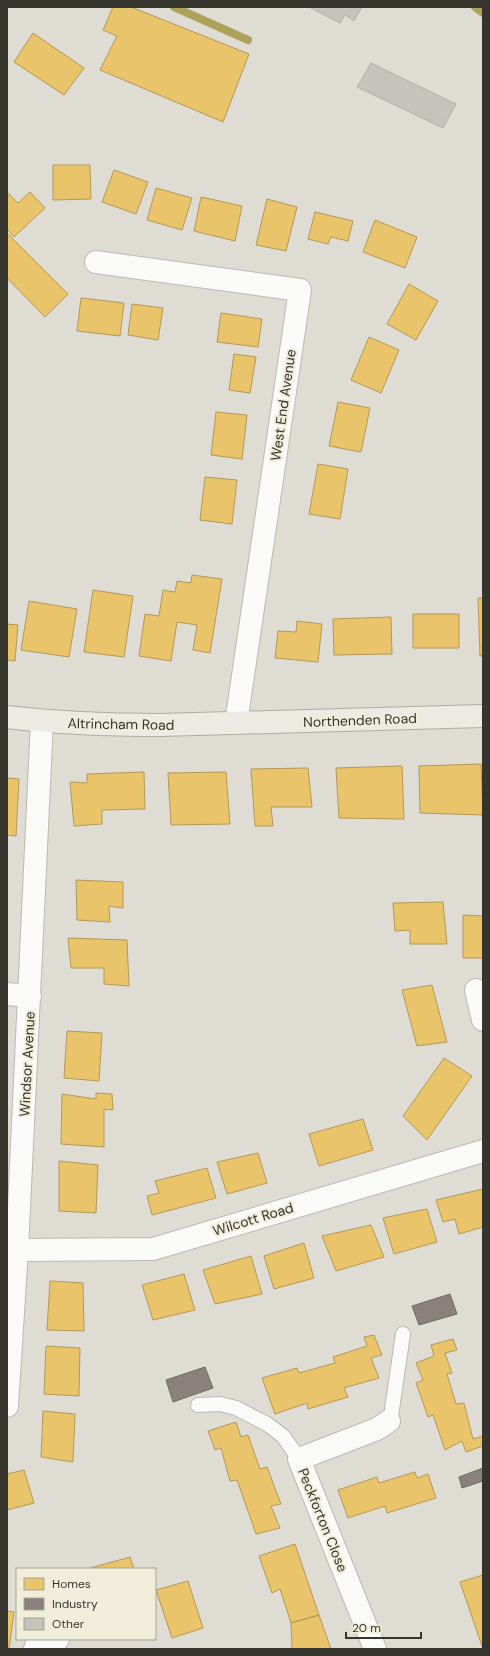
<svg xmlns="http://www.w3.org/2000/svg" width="490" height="1656" font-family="'DM Sans',sans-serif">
<rect width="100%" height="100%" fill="#dedcd3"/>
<path fill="#e9c46a" stroke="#b39958" d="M113,7H131L249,54L223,122L100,70L117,36L103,30Z
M33,33L84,68L64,95L14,62Z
M53,165H90L91,199L53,200Z
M114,170L148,182L136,214L102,202Z
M156,188L192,198L182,230L147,220Z
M7,192L18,203L30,192L45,208L14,237L7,229Z
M201,197L242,206L235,241L194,231Z
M267,199L297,207L286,251L256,245Z
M315,212L353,221L348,241L331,237L328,244L308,239Z
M375,220L417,237L405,268L363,252Z
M7,233L68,294L45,317L7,278Z
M409,284L438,301L416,340L387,324Z
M81,298L124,303L120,336L77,331Z
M132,304L163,308L158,340L128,335Z
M221,313L262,319L258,347L217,342Z
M369,337L399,350L381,393L351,380Z
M234,354L256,357L250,393L229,390Z
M338,402L370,408L361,452L329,446Z
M216,412L247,415L242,459L211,455Z
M318,464L348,469L340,519L309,514Z
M205,477L237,480L232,524L200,520Z
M192,575L222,579L210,653L193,650L197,625L177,622L171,661L139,656L145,614L159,616L163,590L175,592L177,581L191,583Z
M93,590L133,596L124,657L84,652Z
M478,598H483V656H480Z
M29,601L77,609L69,657L21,650Z
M413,614H459V648H413Z
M391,617L392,654L334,655L333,619Z
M297,621L322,624L318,662L275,658L278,631L296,632Z
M7,624L18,625L15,661L7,660Z
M481,764L483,815L420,813L419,766Z
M402,766L404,819L339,818L336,768Z
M308,768L312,807H271L273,826H255L251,769Z
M144,772L145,809L102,810V824L74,826L70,782L87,783V774Z
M226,772L230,824L171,825L168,773Z
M7,778L19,779L16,836L7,835Z
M76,880L123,882V908L109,906L110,922L77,920Z
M443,902L447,944H410V930L395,931L393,903Z
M463,915L483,916V958H463Z
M68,938L127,940L129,986L104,984V968H71Z
M432,985L447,1042L417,1046L402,990Z
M67,1031L102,1033L99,1081L64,1078Z
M444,1058L472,1076L427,1140L403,1116Z
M96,1093L112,1094L113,1110L104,1109V1147L61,1144L62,1094L96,1099Z
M363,1119L373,1150L319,1166L309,1134Z
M258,1153L267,1183L227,1194L217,1162Z
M59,1161L98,1165L96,1213L59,1211Z
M207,1168L216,1198L152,1215L147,1196L159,1193L155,1181Z
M483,1189V1227L459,1234L455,1219L443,1222L436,1200Z
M427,1209L437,1242L394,1254L383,1218Z
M371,1225L384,1257L336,1271L322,1236Z
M304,1243L314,1278L274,1289L264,1256Z
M251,1256L262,1294L215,1304L203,1270Z
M184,1274L195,1310L153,1320L142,1285Z
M50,1281L83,1283L84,1331L47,1330Z
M374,1335L382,1355L371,1358L379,1378L344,1388L348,1397L308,1409L307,1403L275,1414L262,1378L297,1368L299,1373L335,1363L333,1357L367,1346L364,1337Z
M453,1339L457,1350L445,1353L452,1373L447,1374L456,1404L464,1403L473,1439L483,1436V1446L466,1452L462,1441L445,1450L433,1415L428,1417L416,1383L423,1380L416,1363L434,1356L431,1345Z
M46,1346L80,1348L79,1396L44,1394Z
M43,1411L75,1414L73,1462L41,1457Z
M236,1422L241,1437L248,1435L260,1469L267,1467L281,1504L271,1506L280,1528L256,1534L237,1480L230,1481L221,1448L215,1450L208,1431Z
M24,1470L34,1503L7,1510V1474Z
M415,1472L417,1478L428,1474L436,1498L387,1513L385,1506L348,1518L338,1490L377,1477L379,1483Z
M295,1544L319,1615L291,1623L280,1589L272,1593L259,1556Z
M130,1557L134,1569H87Z
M483,1575V1649L460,1582Z
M188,1581L203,1628L172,1638L156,1590Z
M7,1611L14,1612L9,1649H7Z
M319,1615L331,1649H292L291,1623Z"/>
<path fill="#8a817c" stroke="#706a64" d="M450,1294L457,1314L419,1325L412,1306Z
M205,1367L213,1388L173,1402L166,1380Z
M483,1468V1481L462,1488L459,1477Z"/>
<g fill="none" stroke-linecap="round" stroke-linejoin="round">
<path stroke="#ada25b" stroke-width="8" d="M174,7L248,40
M475,7L483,13"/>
</g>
<path fill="#c5c3bc" stroke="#b3b2aa" d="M309,7H362L354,21L345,15L340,23Z
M371,63L456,104L443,128L357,87Z"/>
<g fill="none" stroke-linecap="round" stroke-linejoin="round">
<g stroke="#bbb9b2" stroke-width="16">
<path id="service" d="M198,1405L220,1404L236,1408L267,1424L283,1436L299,1459
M389,1421L391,1416L403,1334"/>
</g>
<g stroke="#bbb9b2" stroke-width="24">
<path id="minor" d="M96,262L300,290L236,723
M476,990L483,1020
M7,994L30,996
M17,1250L153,1249L483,1151
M7,1406L17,1250L42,721
M35,1649L36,1646L58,1639
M375,1649L299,1459L377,1429L389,1421"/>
</g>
<g stroke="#b0ad9e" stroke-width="24">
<path id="primary" d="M7,717C58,723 110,725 161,725L483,716"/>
</g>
<use href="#service" stroke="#fafaf8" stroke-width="14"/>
<use href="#minor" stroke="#fafaf8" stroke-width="22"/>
<use href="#primary" stroke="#eceae3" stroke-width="22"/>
</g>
<g text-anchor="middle" stroke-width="4" stroke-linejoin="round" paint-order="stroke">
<g font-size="14" fill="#35342d" stroke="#f0eedb">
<text transform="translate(283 405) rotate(-82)" y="5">West End Avenue</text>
<text transform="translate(360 720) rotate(-2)" y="5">Northenden Road</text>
<text transform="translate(121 724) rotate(1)" y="5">Altrincham Road</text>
<text transform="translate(27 1064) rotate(-87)" y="5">Windsor Avenue</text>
<text transform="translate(253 1219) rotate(-17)" y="5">Wilcott Road</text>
<text transform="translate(323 1520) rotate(68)" y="5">Peckforton Close</text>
</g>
</g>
<rect width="490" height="1656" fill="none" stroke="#35342d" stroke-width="16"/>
<rect x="16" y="1568" width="140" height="72" fill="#f0eedb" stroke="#a5a495"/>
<rect x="24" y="1578" width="20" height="12" fill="#e9c46a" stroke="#a5a495"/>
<text x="52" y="1588" font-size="12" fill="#35342d">Homes</text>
<rect x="24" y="1598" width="20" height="12" fill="#8a817c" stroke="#a5a495"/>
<text x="52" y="1608" font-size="12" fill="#35342d">Industry</text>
<rect x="24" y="1618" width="20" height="12" fill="#c5c3bc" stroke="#a5a495"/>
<text x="52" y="1628" font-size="12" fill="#35342d">Other</text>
<path d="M346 1632v6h75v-6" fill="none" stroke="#35342d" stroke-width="2"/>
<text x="352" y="1632" font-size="12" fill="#35342d" stroke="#f0eedb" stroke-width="3" paint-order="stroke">20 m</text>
</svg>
